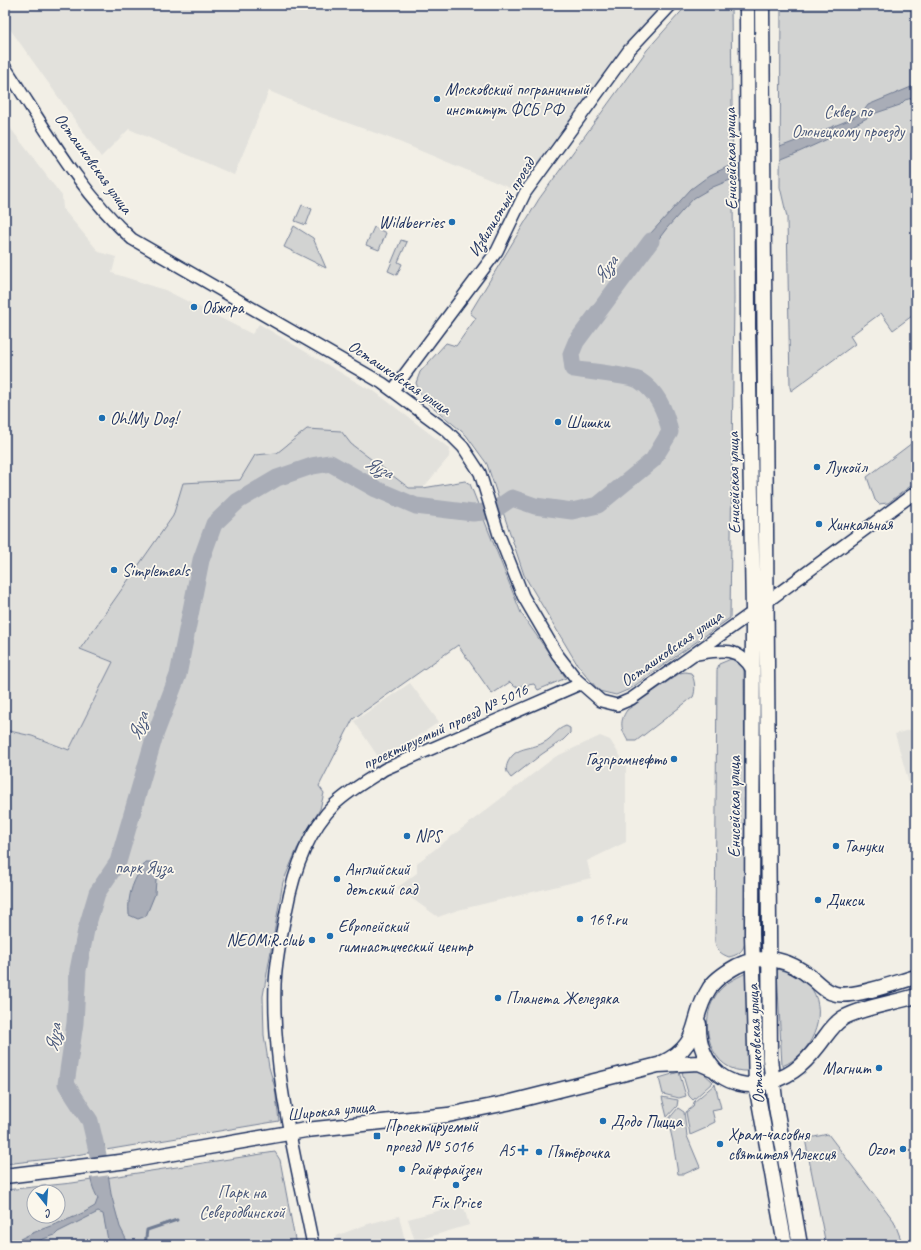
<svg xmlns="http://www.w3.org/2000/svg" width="921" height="1250" font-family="Caveat,sans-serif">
<rect width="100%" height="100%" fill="#f2efe6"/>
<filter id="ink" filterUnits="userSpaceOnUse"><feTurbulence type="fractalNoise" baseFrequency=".025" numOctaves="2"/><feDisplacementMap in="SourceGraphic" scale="8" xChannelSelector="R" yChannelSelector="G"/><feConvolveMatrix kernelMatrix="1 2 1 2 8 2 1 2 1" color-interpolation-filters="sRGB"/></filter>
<g filter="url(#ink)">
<path fill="#e2e1dc" d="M5,5H663L620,51L540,164L535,167L517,191L392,139L323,114L269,91L234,175L129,129L101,157L5,22Z
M5,121L62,196L63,209L99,252L116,257L112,273L165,290L252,334L259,324L368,389L370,388L450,449L449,457L423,488H407L351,444L80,649L113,662L69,750L32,736L5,730Z
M410,683L439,722L381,761L354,721Z
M916,728V808L895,734Z
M600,736L610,740L626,765V842L587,861L591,878L458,910L438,917L397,888L417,873V863L555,757Z
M463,1204L469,1225L415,1241L408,1219Z
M399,1216L406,1245H338L336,1236L368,1224Z"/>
<path fill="#d2d3d2" stroke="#768198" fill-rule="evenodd" d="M687,5H731L734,299L730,618L630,689L616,695L599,691L577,664L524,575L487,464L466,435L422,398L416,383L420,372L446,343L456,346L476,318L470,313L539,199L647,50Z
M781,5H916V313L893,330L881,313L850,336L855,344L791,391L790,387L787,217L780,187Z
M302,205L312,209L306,225L295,221Z
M294,226L313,238L326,268L284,247Z
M374,227L386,233L379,250L366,245Z
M401,240L407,242L398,262L402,264L397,275L388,271Z
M307,429L341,431L351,444L409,488H423L465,481L470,484L521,613L566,678L538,690L534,684L515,687L510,682L492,694L458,645L353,719L319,786L324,793L320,809L297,849L283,882L263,996L264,1035L269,1067L275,1088L279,1121L58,1158L5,1164V730L32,736L69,750L113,662L80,649L173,516L183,483L240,480L255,455L277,453Z
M916,440V482L888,503L879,504L875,500L867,477Z
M731,659H737L742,663L744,670L746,934C745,947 743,954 729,957C721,954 717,951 715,942L717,670L719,664Z
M685,672L691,673C695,680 696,690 693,697L636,741H628C621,729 619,722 627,710L680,673Z
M566,726L570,728V733L563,740L542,754L511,778C506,772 505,769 508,762C516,746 530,750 543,743C552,739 556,729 566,726Z
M777,969C789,972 805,978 812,989C829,1016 810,1056 782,1066Z
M746,973L749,1071C710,1074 697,1023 716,995C723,984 734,979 746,973Z
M694,1069L700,1070L713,1082L693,1100L689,1096L682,1072Z
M679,1072L686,1096L679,1098L663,1094L659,1078Z
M715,1084L721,1108L712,1110L715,1122L709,1125L706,1128L690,1135L686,1112L693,1107L694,1102Z
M662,1097L678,1100L677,1106L667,1117Z
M678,1108L684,1112L687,1136L700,1167L684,1174H678L673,1142L668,1120Z
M828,1134L894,1221L903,1245H826L805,1139Z
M275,1152L280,1160L296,1245H5V1190L72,1183ZM34,1192H58V1216H34Z"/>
<path fill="#a9adb7" stroke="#707b93" d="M916,85V97L905,100L900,105L876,113L832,137L799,152L713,187L694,198L682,211L667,228L641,262L635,258L633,254L640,245L691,189L710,175L727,167L809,136L849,120L863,112L868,105Z
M146,862H151L157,866L155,894L146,916L138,919L129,915C127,894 134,878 146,862Z
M93,1133L104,1144L111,1194L120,1227L129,1245H109L103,1214L98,1212L58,1232L55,1235L26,1245H10C37,1227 69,1223 95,1206L98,1198C88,1183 85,1149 93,1133Z"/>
<path fill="#f2efe6" d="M780,144V162L733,182V162Z
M107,1149L111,1175L88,1178L87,1153Z"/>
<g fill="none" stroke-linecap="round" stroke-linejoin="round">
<path stroke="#707b93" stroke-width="3" d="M145,1245L147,1230L177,1220"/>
<path stroke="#a9adb7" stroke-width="17" d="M98,1155L90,1121L66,1084L75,1023L78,970L86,930L97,893L118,862L155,735L178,675L201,560L214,524L238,501L277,478L312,466L330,463L376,489L416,506L473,513L493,511L512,498L535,506L572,511L598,505L653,460L670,432C666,412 657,392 640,381C633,376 584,371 573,369L571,354L576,342L651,241"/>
<g stroke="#1b2f5e" stroke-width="14">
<path id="minor" d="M5,67C44,126 79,191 132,239L382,383L447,431L463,447L480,473L499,535L523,596L557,654L577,680L601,701L617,705L631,699L753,612L916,492
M393,390L497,251L525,193L629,50L671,5
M697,654C721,650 738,646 752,670
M313,1245C296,1159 272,1073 275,984C276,961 281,936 286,912C293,874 307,832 335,804C350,790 368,780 385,769L580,684"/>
</g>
<g stroke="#1b2f5e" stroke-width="17">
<path id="major" d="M747,5L748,326L753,612L752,934L756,1085L785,1245
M762,5L770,1059L776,1107L800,1245
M699,1024C698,1043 705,1062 720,1075C731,1083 747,1087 760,1084C788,1079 802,1067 819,1045C827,1035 832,1025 843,1018C863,1007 894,1003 916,996
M662,1063C703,1044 689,1020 709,989C714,980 728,971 737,966C764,952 791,960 813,979C820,985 826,992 836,994C854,998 897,982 916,977
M5,1176L128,1161L306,1130L448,1115L507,1103L658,1065L699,1063L713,1069"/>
</g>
<use href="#minor" stroke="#fbf7ec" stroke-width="11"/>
<use href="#major" stroke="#fbf7ec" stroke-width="14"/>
</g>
</g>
<g fill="#1f6fb2" stroke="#fbf7ec" stroke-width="1.5">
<circle cx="437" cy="99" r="4"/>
<circle cx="452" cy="222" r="4"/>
<circle cx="194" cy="307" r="4"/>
<circle cx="102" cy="418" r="4"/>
<circle cx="558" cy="422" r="4"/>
<circle cx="817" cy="467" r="4"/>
<circle cx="819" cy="524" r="4"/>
<circle cx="114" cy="570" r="4"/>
<circle cx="674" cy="759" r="4"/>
<circle cx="407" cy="836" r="4"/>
<circle cx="836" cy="846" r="4"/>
<circle cx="337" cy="879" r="4"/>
<circle cx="818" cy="900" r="4"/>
<circle cx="580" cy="919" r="4"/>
<circle cx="330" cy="936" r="4"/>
<circle cx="312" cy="940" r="4"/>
<circle cx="498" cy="998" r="4"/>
<circle cx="879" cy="1068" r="4"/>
<circle cx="603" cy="1121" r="4"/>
<rect x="373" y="1132" width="8" height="8" rx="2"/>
<circle cx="720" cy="1144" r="4"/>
<circle cx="903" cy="1149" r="4"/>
<path d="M521 1144h4v4h4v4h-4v4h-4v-4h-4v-4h4z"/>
<circle cx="539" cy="1152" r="4"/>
<circle cx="402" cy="1169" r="4"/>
<circle cx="456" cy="1185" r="4"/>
</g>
<g text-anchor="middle" stroke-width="3.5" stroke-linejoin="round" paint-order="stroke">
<g font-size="17" fill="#1b2f5e" stroke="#fbf7ec" text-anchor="start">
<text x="445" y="95">Московский пограничный<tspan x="445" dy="20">институт ФСБ РФ</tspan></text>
<text x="444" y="228" text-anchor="end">Wildberries</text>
<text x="202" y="313">Обжора</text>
<text x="110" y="424">Oh!My Dog!</text>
<text x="566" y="428">Шишки</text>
<text x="825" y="473">Лукойл</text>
<text x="827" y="530">Хинкальная</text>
<text x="122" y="576">Simplemeals</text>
<text x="666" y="765" text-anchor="end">Газпромнефть</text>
<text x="415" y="842">NPS</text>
<text x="844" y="852">Тануки</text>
<text x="345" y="875">Английский<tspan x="345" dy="20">детский сад</tspan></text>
<text x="826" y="906">Дикси</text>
<text x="588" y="925">169.ru</text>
<text x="338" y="932">Европейский<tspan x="338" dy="20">гимнастический центр</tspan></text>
<text x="304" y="946" text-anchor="end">NEOMiR.club</text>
<text x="506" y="1004">Планета Железяка</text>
<text x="871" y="1074" text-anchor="end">Магнит</text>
<text x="611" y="1127">Додо Пицца</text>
<text x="385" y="1132">Проектируемый<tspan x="385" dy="20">проезд № 5016</tspan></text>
<text x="728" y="1140">Храм-часовня<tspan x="728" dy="20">святителя Алексия</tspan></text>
<text x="895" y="1155" text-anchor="end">Ozon</text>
<text x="515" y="1156" text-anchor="end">А5</text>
<text x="547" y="1158">Пятёрочка</text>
<text x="410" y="1175">Райффайзен</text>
<text x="456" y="1208" text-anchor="middle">Fix Price</text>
</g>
<g font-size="17" fill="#49587b" stroke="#fbf7ec">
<text x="848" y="117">Сквер по<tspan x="848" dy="20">Олонецкому проезду</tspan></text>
<text x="144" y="873">парк Яуза</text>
<text x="242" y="1198">Парк на<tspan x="242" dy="20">Северодвинской</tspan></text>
</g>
<g font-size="17" fill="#1b2f5e" stroke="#fbf7ec">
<text transform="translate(730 159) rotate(-91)" y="6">Енисейская улица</text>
<text transform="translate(94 163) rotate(54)" y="6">Осташковская улица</text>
<text transform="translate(501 207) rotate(-59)" y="6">Извилистый проезд</text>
<text transform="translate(400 377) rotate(34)" y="6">Осташковская улица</text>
<text transform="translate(733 483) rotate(-91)" y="6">Енисейская улица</text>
<text transform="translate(671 648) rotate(-35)" y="6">Осташковская улица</text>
<text transform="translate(445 726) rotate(-25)" y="6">проектируемый проезд № 5016</text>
<text transform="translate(734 807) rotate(-90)" y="6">Енисейская улица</text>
<text transform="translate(755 1044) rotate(-93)" y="6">Осташковская улица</text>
<text transform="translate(331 1110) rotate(-6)" y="6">Широкая улица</text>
</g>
<g font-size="18" font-style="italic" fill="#465579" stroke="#fbf7ec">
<text transform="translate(605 269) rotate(-54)" y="6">Яуза</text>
<text transform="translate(379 467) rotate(27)" y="6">Яуза</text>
<text transform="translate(138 726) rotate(-71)" y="6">Яуза</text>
<text transform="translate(53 1038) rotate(-82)" y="6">Яуза</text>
</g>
</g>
<rect width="921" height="1250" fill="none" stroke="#fbf7ec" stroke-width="20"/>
<rect x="10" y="10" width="901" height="1230" fill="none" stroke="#1b2f5e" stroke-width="1.5" filter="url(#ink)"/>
<g transform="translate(46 1204) rotate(163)"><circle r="19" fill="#fbf7ec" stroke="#a1a7b3"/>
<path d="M0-3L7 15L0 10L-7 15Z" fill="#1f6fb2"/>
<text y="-6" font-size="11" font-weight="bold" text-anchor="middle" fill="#1b2f5e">С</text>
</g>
</svg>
